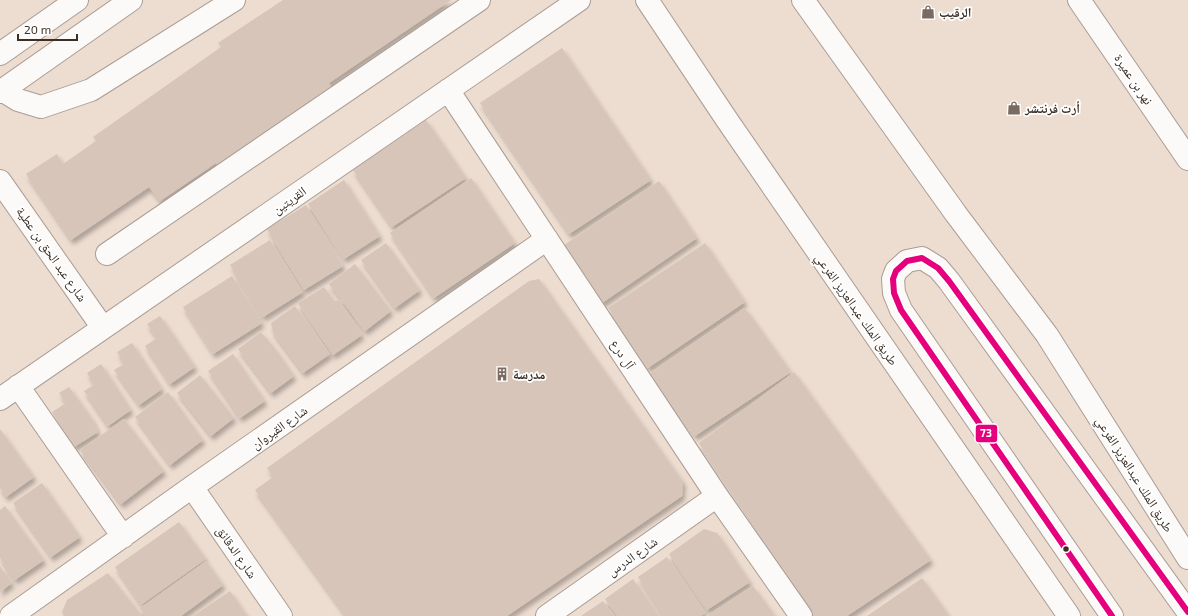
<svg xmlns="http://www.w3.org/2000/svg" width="1188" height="616" font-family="'Exo 2','Noto Naskh Arabic',sans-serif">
<defs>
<filter id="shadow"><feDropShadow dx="2.5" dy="4.5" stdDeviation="2" flood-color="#0004"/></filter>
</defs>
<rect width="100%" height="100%" fill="#eddcd0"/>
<path fill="#d6c5b8" filter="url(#shadow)" d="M283,0H451L329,83L332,88L218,166L216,163L160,201L149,187L71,240L26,174L57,154L63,164L96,141L93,137L221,47L218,43Z
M562,48L651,180L569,234L480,103Z
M426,120L466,178L392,227L353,170Z
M471,178L515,243L434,298L390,233Z
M344,180L380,236L344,259L308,204Z
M659,181L697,238L602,303L564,245Z
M306,205L343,266L304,290L267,229Z
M270,240L303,292L263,317L230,265Z
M386,243L420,290L395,308L361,260Z
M705,243L745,302L648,368L608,308Z
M355,264L391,311L365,331L329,284Z
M232,276L262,323L213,354L183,307Z
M539,279L683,482L682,496L507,616H346L255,490L273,477L267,468L529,281Z
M324,287L334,301L340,300L362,335L333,355L298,303Z
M295,306L330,354L303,373L273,333L271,323Z
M745,308L791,372L695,436L649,374Z
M160,316L195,367L170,384L145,346L157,338L147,324Z
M261,332L276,350L294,376L271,393L238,349Z
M132,343L162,389L139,405L114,370L124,364L117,352Z
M233,354L265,401L240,418L208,371Z
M101,364L131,410L108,426L84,391L94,385L87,373Z
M794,372L931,560L847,616H815L699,443Z
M200,375L234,418L211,436L177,393Z
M69,387L92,419L98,432L74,447L52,412L66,403L59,393Z
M168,392L203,440L170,465L135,417Z
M124,419L164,471L121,504L80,450Z
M0,429L34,477L6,497L0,488Z
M42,483L80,537L51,557L13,503Z
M5,506L44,560L15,580L0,558V510Z
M179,522L206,559L141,605L115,567Z
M704,529L717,533L750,582L707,610L669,554Z
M667,557L705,613L701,616H664L638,577Z
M206,561L223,585L181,616H145L140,608Z
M0,566L12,583L0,592Z
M108,573L142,616H64L62,612L67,600Z
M922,578L949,616H867Z
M633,579L659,616H618L605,599Z
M753,586L775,616H707Z
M230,591L247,616H193Z
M603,601L614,616H581Z"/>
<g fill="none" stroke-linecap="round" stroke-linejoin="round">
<g stroke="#aa9d94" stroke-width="24">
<path id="minor" d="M1079,0L1188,159
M2,90L18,100L41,107L91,90L234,0
M448,90L717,496L801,616
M0,92L131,0
M0,181L103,328
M107,254L479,0
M18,386L123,537
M0,399L579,0
M192,487L281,616
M11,616L192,487L547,239
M547,616L717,496"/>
</g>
<g stroke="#aa9d94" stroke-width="24">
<path id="major" d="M647,0L727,120L1069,616
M803,0L956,214L1047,335L1188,558
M0,54L77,0
M1112,616L901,310L894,293L893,279L896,271L907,261L922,258L938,268L949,281L1188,612"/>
</g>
<use href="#minor" stroke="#fcfaf8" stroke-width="22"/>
<use href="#major" stroke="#fcfaf8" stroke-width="22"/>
<g stroke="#fff" stroke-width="9">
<path id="bus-1" d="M1112,616L901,310L894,293L893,279L896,271L907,261L922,258L938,268L949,281L1188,612"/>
</g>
<use href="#bus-1" stroke="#e5007d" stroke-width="6"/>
</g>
<defs>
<g id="shop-bare" transform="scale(1.08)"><path d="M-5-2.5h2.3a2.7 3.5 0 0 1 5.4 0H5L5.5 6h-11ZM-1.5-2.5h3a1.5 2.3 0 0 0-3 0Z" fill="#796b61" stroke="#fff" stroke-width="2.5" paint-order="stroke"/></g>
<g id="building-bare" transform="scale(1.08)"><path d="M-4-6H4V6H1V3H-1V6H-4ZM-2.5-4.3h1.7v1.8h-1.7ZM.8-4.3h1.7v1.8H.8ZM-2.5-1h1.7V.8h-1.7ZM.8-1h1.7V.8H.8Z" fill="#796b61" stroke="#fff" stroke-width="2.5" paint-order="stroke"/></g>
</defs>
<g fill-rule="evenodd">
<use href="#shop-bare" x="928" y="12"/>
<use href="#shop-bare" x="1014" y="108"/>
<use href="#building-bare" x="502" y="374"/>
</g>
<circle fill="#3a2e25" stroke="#fff" stroke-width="1.5" cx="1066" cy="549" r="3.5"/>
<g text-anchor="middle" stroke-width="3.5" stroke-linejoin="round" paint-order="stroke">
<g font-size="13" font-weight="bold" fill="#3a2e25" stroke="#fff" text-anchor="start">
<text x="939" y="17">الرقيب</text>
<text x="1025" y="113">أرت فرنتشر</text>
<text x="513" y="379">مدرسة</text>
</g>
<g font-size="13" fill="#3a2e25" stroke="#fff">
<text transform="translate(1134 79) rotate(56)" y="5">نهر بن عميرة</text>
<text transform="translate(289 200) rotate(-35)" y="5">القريتين</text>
<text transform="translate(52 254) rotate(55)" y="5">شارع عبد الحق بن عطية</text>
<text transform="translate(857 309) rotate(55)" y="5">طريق الملك عبدالعزيز الفرعي</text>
<text transform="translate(623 354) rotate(57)" y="5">آل درع</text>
<text transform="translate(279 427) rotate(-35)" y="5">شارع القيروان</text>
<text transform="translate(1135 474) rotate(58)" y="5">طريق الملك عبدالعزيز الفرعي</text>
<text transform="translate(237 552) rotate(55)" y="5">شارع الدقائق</text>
<text transform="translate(632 556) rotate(-35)" y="5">شارع الدرس</text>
</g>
</g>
<rect stroke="#fff" stroke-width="1.5" x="975" y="424" width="23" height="19" rx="4" fill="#e5007d"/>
<g font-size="11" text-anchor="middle" font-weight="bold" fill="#fff">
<text x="986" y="437">73</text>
</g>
<path d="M18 34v6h59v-6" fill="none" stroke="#3a2e25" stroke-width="2"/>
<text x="24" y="34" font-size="12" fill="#3a2e25" stroke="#ffffff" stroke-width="3" paint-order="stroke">20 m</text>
</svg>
